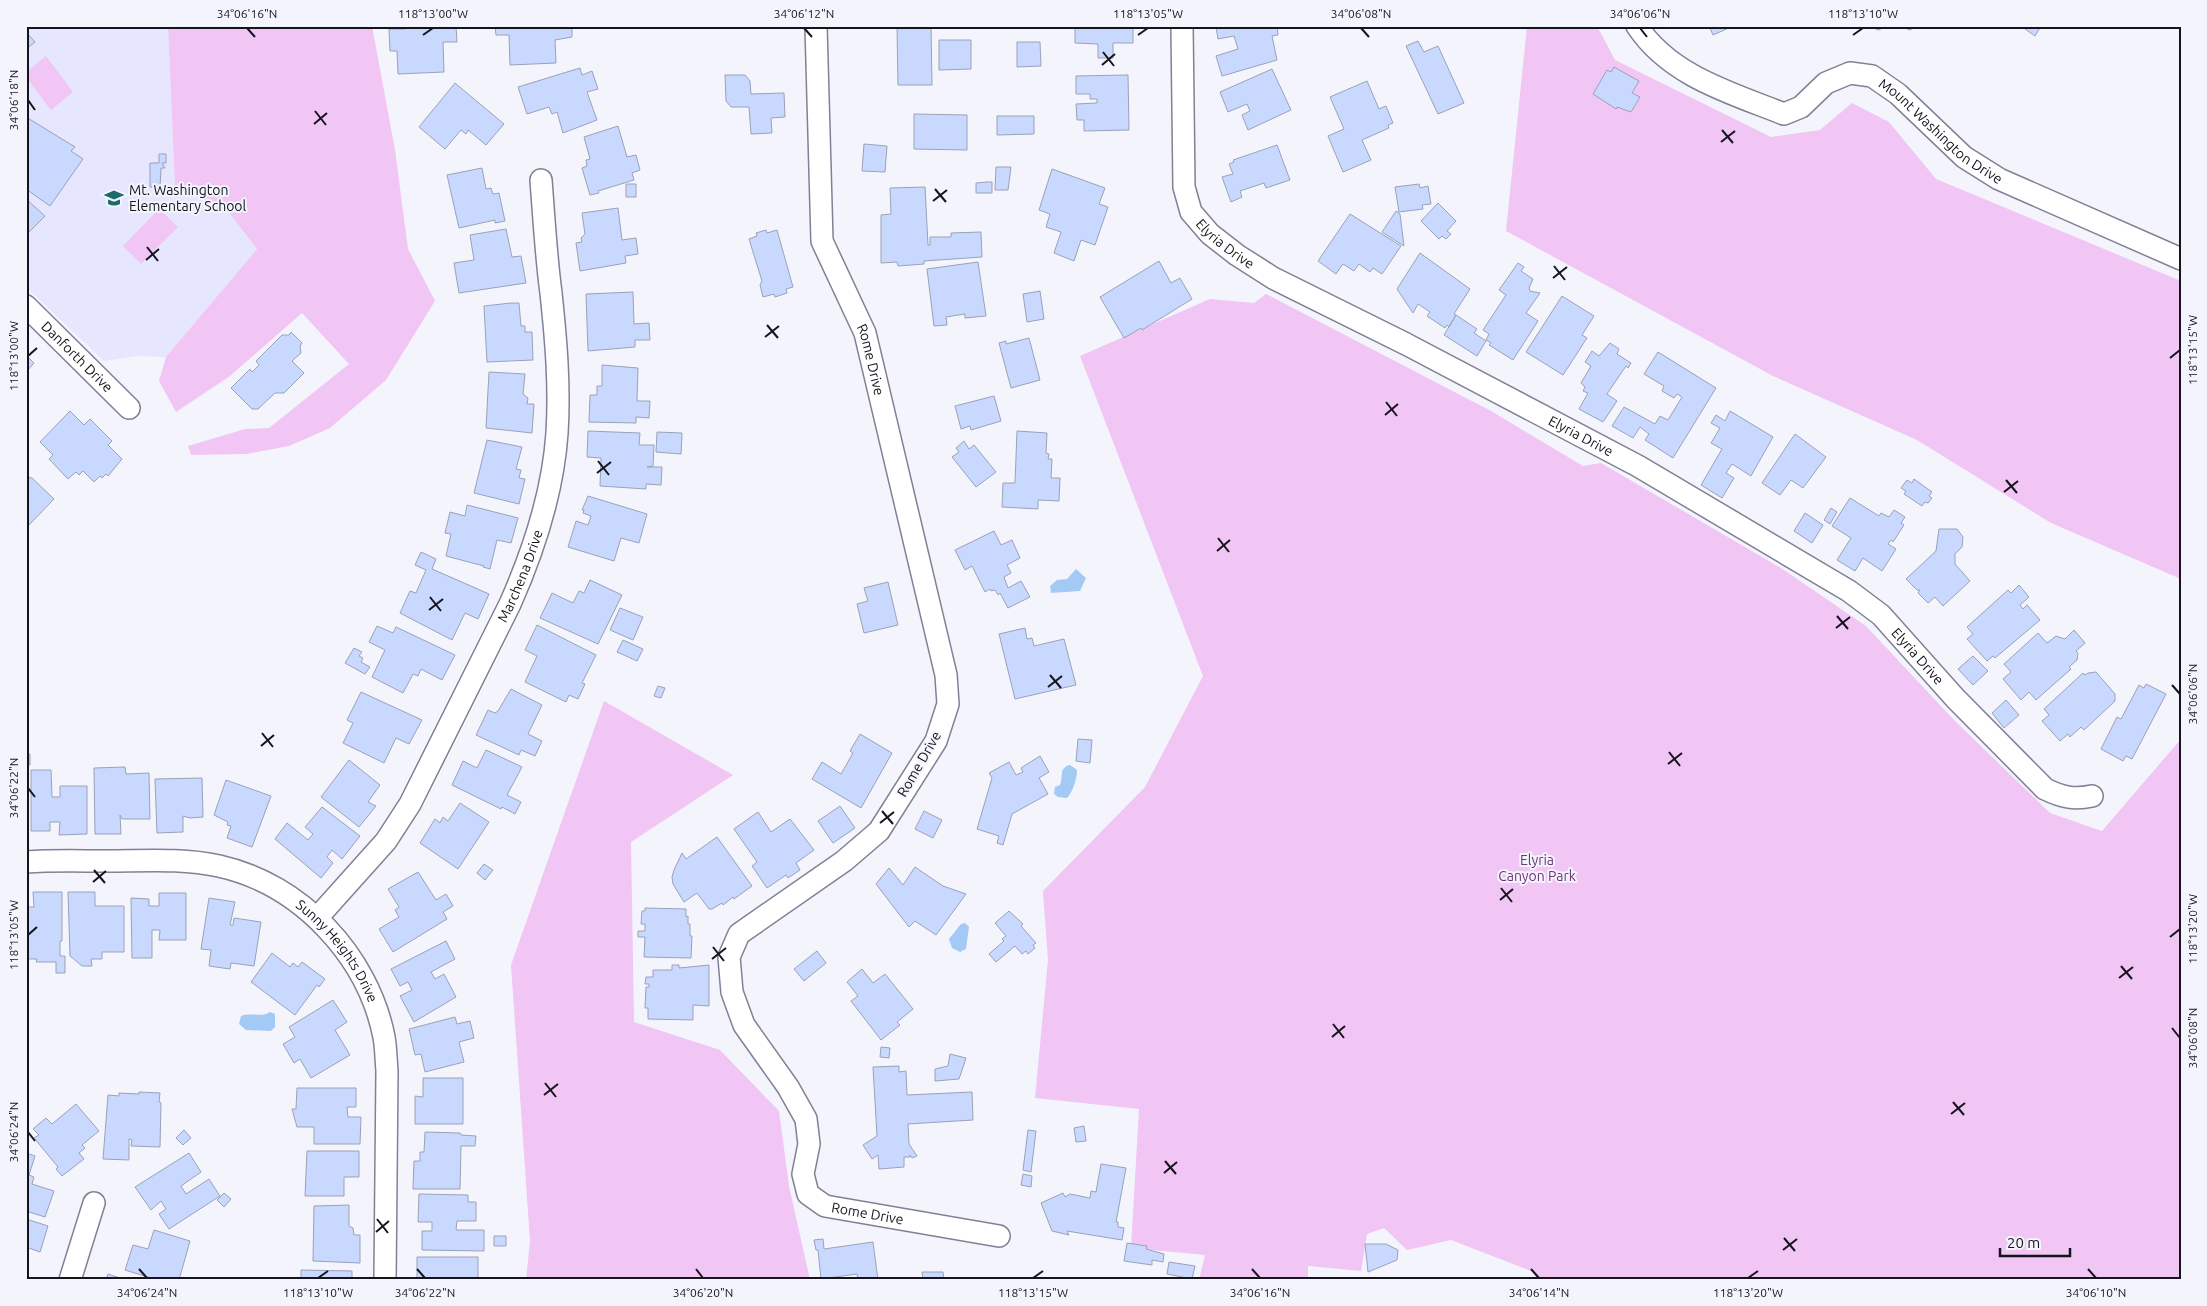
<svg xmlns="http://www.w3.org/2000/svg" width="2207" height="1306" font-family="Ubuntu,sans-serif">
<rect width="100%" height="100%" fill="#f4f4fd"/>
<path fill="#e6e6fe" d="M26,26H168L175,187L227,210L257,249L166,357L138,356L104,361L26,287Z"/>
<path fill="#f1c5f4" d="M168,26H372L395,150L408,249L435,301L386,380L330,428L289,446L246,454L191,455L188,446L245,429L269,428L349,364L302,313L230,376L176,412L159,381L166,357L257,249L227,210L175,187Z
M1527,26H1597L1615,60L1771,137L1820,130L1852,103L1889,122L1936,179L2181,281V579L2051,523L1917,440L1773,376L1506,231Z
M46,56L73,92L51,110L26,77V72Z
M159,209L178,227L141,264L123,246Z
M1266,294L1491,411L1583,466L1601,463L1781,568L1866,626L1953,719L2050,813L2102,831L2181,739V1280H1538L1531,1271L1451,1240L1407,1250L1384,1228L1367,1234L1361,1271L1308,1266V1280H1199L1205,1255L1131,1248L1139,1109L1035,1098L1048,960L1043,891L1145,787L1203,676L1080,356L1210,299L1254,303Z
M604,701L733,775L631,842L634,1022L720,1050L779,1111L789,1186L810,1280H526L530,1241L511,965Z"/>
<path fill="#a3caf5" d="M1076,569L1086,578L1080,591L1051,593L1050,586L1057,580L1067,579Z
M1070,765L1077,770C1077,778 1073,792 1067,798L1058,797L1054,794L1055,787L1060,785C1064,776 1058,768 1070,765Z
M965,923L969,927L966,949L960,952L952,948L949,939L961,924Z
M270,1012L275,1014V1027L271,1031L246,1030L239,1024L241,1016C251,1012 261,1018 270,1012Z"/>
<path fill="#c9d8fe" stroke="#9aa2b7" d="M405,26H456L457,42H443L444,72L398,74L397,51H390L389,29H405Z
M495,26H572V37L555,40L556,63L510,65L509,35H496Z
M897,26H931L932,85H898Z
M1075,26H1133V43H1113V58H1098V44L1075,43Z
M1277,26L1278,35L1272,36L1277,60L1222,76L1216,56L1238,49L1234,36L1218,39L1216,27Z
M1709,26H1730L1731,27L1713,35Z
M1867,26H1885L1879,30Z
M1900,26H1916L1910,30Z
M2021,26H2041L2035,36Z
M26,32L35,42L26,49Z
M939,40H971V69L939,70Z
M1418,41L1424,52L1438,46L1464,103L1438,114L1406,46Z
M1017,42H1040L1041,66L1017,67Z
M1614,67L1639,81L1632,93L1640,97L1631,112L1617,107L1616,109L1593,94L1607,70L1611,72Z
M580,68L582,75L592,71L598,89L587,92L597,120L563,133L557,112L552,114L549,107L527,114L518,87Z
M1272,69L1291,110L1248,130L1242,115L1250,111L1247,104L1228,112L1220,92Z
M725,75H745L750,81L751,94L784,93L785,117L771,118L772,133L751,134L749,107H731L726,101Z
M1128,75L1129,130L1084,131V120H1077L1076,104L1097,103V99H1090V94H1076V76Z
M1367,81L1379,109L1386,106L1393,123L1388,125L1389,128L1362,140L1371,160L1343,172L1328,136L1344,129L1330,97Z
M455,83L504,124L486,145L468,130L466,134L461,130L445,149L419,127Z
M914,114L967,115V150L914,149Z
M997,116H1034V134L997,135Z
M26,117L75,147L71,151L83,159L50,206L26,189Z
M618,126L627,157L636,155L640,170L632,173L634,180L598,191L599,193L590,195L582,168L587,166L586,160L590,159L584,137Z
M864,144L887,146L885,172L862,171Z
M1277,145L1290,180L1266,188L1264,183L1240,191L1242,197L1231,202L1222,177L1233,174L1229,164L1234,162L1233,160Z
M159,154H166V163H162L165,168H161L160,187H150V163H159Z
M996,167H1011L1008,190H995Z
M482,168L486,189L491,188L493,194L499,193L505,221L495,223V220L459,228L447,175Z
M1052,169L1105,188L1099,204L1108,207L1095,245L1081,240L1074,261L1054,253L1061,232L1046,227L1050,214L1039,210Z
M987,182H992V193H976V183Z
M626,184H636V197H626Z
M1419,184L1420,188L1428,186L1431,204L1422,205L1423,209L1399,212L1395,187Z
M925,187L928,245H930V237H951V233L981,232L982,257L924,261V264L898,266L897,262L881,263V215L891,214L890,188Z
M26,199L45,216L26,235Z
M1438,203L1456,221L1447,231L1451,234L1446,239L1442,236L1439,239L1421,221Z
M618,208L622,240L636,238L638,254L625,256L626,263L580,271L576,243L582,242L581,238L585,234L582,213Z
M1396,211L1400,214L1404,246L1382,232Z
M1350,214L1401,246L1382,274L1373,268L1370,272L1359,264L1354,271L1343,264L1336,274L1318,261Z
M506,229L512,257L521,256L526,283L459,293L454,263L474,260L470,235Z
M766,230L767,233L777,230L793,287L786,289L787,293L775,297L774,294L763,297L760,285L762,281L749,239L757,236L756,233Z
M1420,253L1470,289L1454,314L1456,315L1449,327L1447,325L1445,328L1427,316L1430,312L1418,304L1413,313L1397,289Z
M1159,261L1171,283L1180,278L1192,299L1142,330L1141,328L1124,338L1100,297Z
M978,262L986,316L965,318V314L946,317L947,325L934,326L927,269Z
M1518,263L1524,267L1521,271L1533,279L1529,288L1530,291L1540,293L1526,313L1538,321L1513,360L1489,345L1491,343L1486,340L1489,334L1483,330L1506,295L1499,290Z
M1040,291L1044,319L1027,322L1023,294Z
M633,292L634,324L649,323L650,340H635V347L588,351L586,294Z
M1562,296L1594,316L1582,335L1587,338L1563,375L1526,352Z
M511,303H519L521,326H525V332H532L533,360L487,362L484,306Z
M1456,315L1477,329L1474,333L1486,341L1477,356L1444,335Z
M291,332L302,343L300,346L301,353L292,361L304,373L284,393H275L258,409H252L231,388L250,369L252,372L259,365L256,361L282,335H289Z
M1029,338L1040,380L1011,388L999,343L1006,341V344Z
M1610,343L1619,349L1617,354L1631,363L1628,368L1626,366L1607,394L1617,401L1603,422L1579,409L1588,393L1583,391L1585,387L1581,383L1591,366L1585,362L1592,351L1599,356Z
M1658,352L1716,388L1673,458L1645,440L1649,434L1640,427L1633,438L1612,426L1624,407L1655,424L1660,416L1668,420L1682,397L1677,394L1674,398L1662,391L1664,386L1644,374Z
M26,355L34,363L26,372Z
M602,365L638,368L637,401H650L649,418L636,417V423L589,422L590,395H597V386H602Z
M489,372L525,374L523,394L528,398L527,404H534L532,433L486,428Z
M994,396L1001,421L971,430L970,426L961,429L955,406Z
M70,411L84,425L90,419L112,441L108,445L122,459L108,476L106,474L102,478L100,476L94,482L83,471L79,475L76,472L68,479L49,459L53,455L40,442Z
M1730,411L1773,437L1751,476L1732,464L1726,473L1734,478L1722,498L1701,485L1722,449L1711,443L1720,428L1711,423L1716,415L1725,421Z
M588,431L640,433L639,445H654L653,466L647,467H662L661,485L646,484V489L600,486L601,458L587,457Z
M1017,431L1047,433L1046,453L1049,454L1048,459H1052L1051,478H1060L1059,501L1038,500V509L1002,507L1003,483H1015Z
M657,432L682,433L681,454L656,452Z
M1795,434L1826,457L1803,488L1791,480L1780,495L1762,483Z
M487,440L522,447L516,469L521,470L519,478L525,479L519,504L474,493Z
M964,441L969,449L974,445L996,472L976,487L952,457L959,452L956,448Z
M26,477L32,478L54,499L28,526H26Z
M1914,479L1932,492L1929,496L1932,498L1928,503L1925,502L1922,506L1904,494L1906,491L1901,488L1907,480L1912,483Z
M588,496L647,514L639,543L621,538L614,561L568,547L576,521L588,525L591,516L583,513L584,510H582Z
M1850,498L1879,516L1881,513L1889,517L1894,510L1905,517L1901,523L1904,525L1893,542L1891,540L1888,544L1896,549L1882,571L1863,558L1855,571L1837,560L1851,538L1832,526Z
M467,505L518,518L511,543L497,540L490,569L483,567L484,566L446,556L451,534L445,533L450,512L465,516Z
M1831,508L1837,512L1830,524L1824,520Z
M1805,513L1823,525L1812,543L1794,531Z
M1939,529H1957L1963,537L1962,547L1955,554V564L1970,581L1943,606L1935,597L1928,603L1918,593L1920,590H1917L1906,579L1936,551Z
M994,531L1001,545L1012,540L1020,558L1007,565L1011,573L1004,577L1008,588L1021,581L1030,597L1008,608L1000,593L998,595L995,590L991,591L990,589L985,592L972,566L965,570L955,550Z
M421,552L436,559L432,569L489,594L478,619L465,613L452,640L400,613L410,591L416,593L426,570L415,565Z
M590,580L622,595L598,644L540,618L552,593L573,603L579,591L584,593Z
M888,582L898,625L864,633L857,604L868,601L864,588Z
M2019,585L2029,597L2020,605L2023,609L2027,605L2040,620L1995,658L1993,656L1987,661L1967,639L1973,634L1967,627L2008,590L2011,593Z
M620,608L643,617L633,640L610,630Z
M537,625L596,655L582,683L585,684L578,699L569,695L566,702L525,682L537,656L525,650Z
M377,626L393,633L396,627L455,655L442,680L421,669L418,676L413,674L403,693L372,677L385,650L369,642Z
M1025,628L1027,639L1032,638L1034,646L1064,639L1076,685L1015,699L999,634Z
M2074,630L2085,643L2076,651L2078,653L2077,660L2069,667L2071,669L2036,700L2029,692L2021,700L2003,679L2011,672L2004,664L2038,633L2047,643L2056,636L2065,639Z
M623,640L643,649L637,661L617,652Z
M354,648L362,652L359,656L363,658L361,662L370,667L365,674L345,663Z
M1973,656L1988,671L1973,685L1958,669Z
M2096,672L2115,694V701L2084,730L2081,727L2070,737L2068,734L2060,741L2042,721L2049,715L2044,709L2083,673L2085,675L2088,673Z
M2146,684L2166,694L2132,759L2126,756L2123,761L2101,749L2117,717L2121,719L2139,685L2144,688Z
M658,686L665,688L661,698L654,696Z
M511,689L542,705L528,734L542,741L535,756L521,750L519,755L476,735L488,710L495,713L498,711Z
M361,692L422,720L409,744L396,738L384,763L343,743L353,723L347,720Z
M2006,700L2019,715L2004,728L1992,713Z
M860,734L892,753L861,808L812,779L822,762L841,774L853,753L850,751Z
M1078,739L1092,740L1090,763L1076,761Z
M486,750L522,767L507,795L521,802L515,814L502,807L501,809L452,785L463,761L477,768Z
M26,754H30V765H26Z
M1040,756L1049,772L1039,778L1048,794L1012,814L1003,845L997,843L999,836L977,829L992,778L989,773L1009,762L1016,775L1023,772L1021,768Z
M349,760L380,785L368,802L376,806L359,827L321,797Z
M125,767L126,774L149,773L150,819H122L120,815L121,834H95L94,768Z
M31,770H51L52,797H60V786H87V834L59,835L60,822H50V831H31Z
M202,778L203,817L190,818L183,816V832L157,833L155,779Z
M226,780L271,796L252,847L227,838L231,826L227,825L228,822L214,815Z
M460,803L489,822L458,869L420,843L435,819L440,823L443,817L448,821Z
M840,806L855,828L833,843L818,821Z
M322,807L360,836L342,859L332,850L327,857L333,863L321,878L275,839L287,823L308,840L313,834L305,827Z
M924,811L942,820L933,838L915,829Z
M758,812L771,832L790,819L814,850L796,863L800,870L788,878L786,875L767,888L752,866L757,862L734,829Z
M717,837L752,886L734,899L733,897L723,905L722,903L712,909H709L697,893L684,902L673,884L672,877L674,870L682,853L686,859Z
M484,864L493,870L485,880L477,873Z
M915,867L943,886L966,894L936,935L915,921L909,927L876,884L889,868L903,885Z
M418,872L436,900L446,894L453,906L443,912L447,919L393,952L379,929L399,917L395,910L399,907L388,889Z
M33,892H62V941H60V956H65V973H56V962H36L37,959H26V907H34Z
M68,892H95V906H124V952H102V959H91L92,966H82L70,956Z
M159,893H186V940H159L160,930H152V958H132L131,898L149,899V906H159Z
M209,898L235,902L230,925H233L234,918L261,922L254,966L231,963L230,969L209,966L211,950L201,949Z
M645,908L686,909V917L688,916V924H690V936H692L691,958L644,957L645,937H638V931H645V924H641L642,911H645Z
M1009,911L1023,924L1021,926L1036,943L1033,945L1035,948L1028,954L1026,951L1022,954L1015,946L996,962L989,954L1004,941L1002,939L1006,936L995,923Z
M446,941L455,959L431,972L435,979L444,974L456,997L414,1022L400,996L412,990L408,982L400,986L391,969Z
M817,951L826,963L804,981L794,969Z
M272,953L290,967L293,963L298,967L302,962L325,979L319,987L317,985L295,1015L251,982Z
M672,965H679V968L709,965V1006L693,1005V1020L648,1019V1008H645L646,987H649V984H645L646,977H653V970H672Z
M862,969L873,983L885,974L913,1009L897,1022L900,1025L881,1040L851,1001L858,996L847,982Z
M333,1000L347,1022L335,1030L350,1055L311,1078L300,1059L294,1063L283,1044L295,1037L289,1027Z
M455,1017L457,1024L470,1021L474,1038L459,1042L464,1062L425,1072L421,1054L415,1055L409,1029Z
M881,1047L890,1048L889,1058L880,1057Z
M950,1054L966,1058L959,1079L935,1081V1069L948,1066Z
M899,1066V1072L906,1071L907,1095L972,1092L973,1120L908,1124L909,1144L917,1156L912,1158L910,1155V1157H904V1167L879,1169L878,1155L872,1159L863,1145L877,1136L873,1067Z
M423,1078H463V1124H415V1096L423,1097Z
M297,1088H356V1107H347L348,1117H361L360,1144H314V1127H297L292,1109H296Z
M139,1092L160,1093L159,1102L161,1103L160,1147L131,1146L132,1140L129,1139V1160L103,1159L108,1095L119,1096V1093L139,1094Z
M76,1104L99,1131L82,1145L85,1148L79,1153L84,1159L62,1176L56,1169L58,1167L34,1138L39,1135L33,1129L46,1118L52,1124Z
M1084,1126L1086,1141L1076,1142L1074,1128Z
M184,1130L191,1138L183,1145L176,1138Z
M1028,1130L1036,1131L1031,1172L1023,1170Z
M425,1132L460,1133L461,1135L476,1136L475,1146H461L460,1189H413L414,1161H420V1152H424Z
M307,1151H359V1177H344V1196H305Z
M26,1153L35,1156L29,1175L34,1177L32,1184L54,1191L45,1217L26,1211Z
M189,1153L201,1172L181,1186L186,1194L209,1179L220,1196L169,1229L159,1214L166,1209L161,1201L151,1210L135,1187Z
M1101,1164L1126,1168L1116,1222H1118V1227L1124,1228L1122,1240L1067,1231L1069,1235L1052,1231L1041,1203L1063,1193L1065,1197L1070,1194L1090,1198L1091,1191L1096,1192Z
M1023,1174L1032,1176L1031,1187L1021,1185Z
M224,1193L231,1199L224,1207L217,1200Z
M419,1194L468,1195V1202H476V1221H457L456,1230H484V1251L422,1250V1231H432V1222H418Z
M349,1205V1226L353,1228L354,1235H360V1263L313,1261L314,1206Z
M26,1219L48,1226L40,1252L26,1247Z
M154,1230L190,1241L179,1280H157L125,1270L133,1245L148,1249Z
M494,1236H506V1246H494Z
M823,1239L824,1249L873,1242L878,1280H858L857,1274L821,1279L818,1250H816L814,1240Z
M1127,1243L1147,1246L1146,1249L1164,1254L1163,1262L1152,1260V1265L1124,1261Z
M1365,1244H1386L1398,1250L1397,1260L1368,1272Z
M417,1257H478V1280H417Z
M1169,1262L1195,1266L1192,1279L1167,1274Z
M301,1270L352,1271V1280H301Z
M922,1272H943L944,1280H923Z
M108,1274L117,1277L123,1280H106Z"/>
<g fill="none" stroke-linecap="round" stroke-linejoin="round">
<g stroke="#818095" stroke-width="24">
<g id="street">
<path id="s1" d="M816,26L822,241L865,333L946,675L948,704L936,741L879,831L844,861L739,934L729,957L732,992L744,1025L788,1087L806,1119L809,1144L803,1174L808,1194L825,1206L999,1236"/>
<path id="s2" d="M1182,26L1184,187L1191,212L1210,234L1237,255L1273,278L1406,344L1638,466L1849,591L1881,615L1955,698L2045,789C2062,797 2073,800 2092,796"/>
<path id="s3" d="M1637,26C1670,76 1731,93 1784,114L1801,107L1826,83L1850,73L1872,76L1898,94L1964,157L1999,179L2181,259"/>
<path id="s4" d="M26,306L129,408"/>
<path id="s5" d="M26,862C52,860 80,861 106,861C144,861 182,858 219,866C301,884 368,956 384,1037C386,1048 386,1060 387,1071L385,1280"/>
<path id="s6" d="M317,918L386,841L410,804L510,604C534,550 553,493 557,433C560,386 556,340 551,293C546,256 544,218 541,180"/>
<path d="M70,1280L94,1203"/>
</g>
</g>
<use href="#street" stroke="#fff" stroke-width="21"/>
</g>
<path fill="none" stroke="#15141c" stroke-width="2" d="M247,28L255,37M804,28L812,37M1361,28L1369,37M1640,28L1647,37M423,35L433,28M1138,35L1148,28M1853,35L1863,28M1103,52L1114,66M1102,65L1115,54M28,100L35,110M315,111L326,125M314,124L327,113M1722,130L1733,143M1721,142L1735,131M935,189L946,202M933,201L947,190M147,247L158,261M146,260L159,249M1554,266L1565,280M1553,278L1567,267M767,325L778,338M765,337L779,326M28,356L37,348M2170,358L2180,350M1386,402L1397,416M1385,415L1398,404M598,461L609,475M597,473L611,462M2006,480L2017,493M2004,492L2018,481M1218,538L1229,552M1217,551L1230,540M430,597L441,611M429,610L443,599M1837,616L1848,629M1836,628L1850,617M1050,675L1061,688M2172,685L2180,694M1048,687L1062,676M262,733L273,747M261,746L274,735M1669,752L1680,766M1668,764L1682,753M28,788L35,797M882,811L893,824M880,823L894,812M94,870L105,883M93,882L106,871M1501,888L1512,902M1500,900L1513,889M28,935L37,927M2170,937L2180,929M713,947L724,961M712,959L726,948M2121,966L2132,979M2119,978L2133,967M1333,1024L1344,1038M2172,1028L2180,1038M1332,1037L1345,1026M545,1083L556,1097M544,1095L558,1084M1953,1102L1964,1115M1951,1114L1965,1103M28,1132L35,1141M1165,1161L1176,1174M1164,1173L1177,1162M377,1219L388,1233M376,1232L389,1221M1784,1238L1795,1251M1783,1250L1797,1239M139,1269L147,1278M417,1269L425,1278M696,1269L703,1278M1252,1269L1260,1278M1531,1269L1539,1278M2088,1269L2096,1278M318,1278L328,1271M1033,1278L1043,1271M1748,1278L1758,1271"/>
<defs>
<g id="school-bare" transform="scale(1.5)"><path d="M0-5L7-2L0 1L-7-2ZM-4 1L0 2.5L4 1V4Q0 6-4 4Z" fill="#1e6b6c" stroke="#f4f4fd" stroke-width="2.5" paint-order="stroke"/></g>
</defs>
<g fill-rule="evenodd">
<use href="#school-bare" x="114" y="198"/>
</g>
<g text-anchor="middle" stroke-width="4" stroke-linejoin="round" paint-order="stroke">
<g font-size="14" fill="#15141c" stroke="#f4f4fd">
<text dy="5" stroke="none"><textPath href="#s3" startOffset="364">Mount Washington Drive</textPath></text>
<text dy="5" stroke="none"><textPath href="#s2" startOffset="234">Elyria Drive</textPath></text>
<text dy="5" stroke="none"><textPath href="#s4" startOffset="72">Danforth Drive</textPath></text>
<text dy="5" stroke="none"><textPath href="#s1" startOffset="344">Rome Drive</textPath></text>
<text dy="5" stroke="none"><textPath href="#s2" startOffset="639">Elyria Drive</textPath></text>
<text dy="5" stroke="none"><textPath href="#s6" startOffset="401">Marchena Drive</textPath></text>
<text dy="5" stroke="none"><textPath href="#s2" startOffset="1044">Elyria Drive</textPath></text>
<text transform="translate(919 764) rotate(-60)" y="5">Rome Drive</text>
<text dy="5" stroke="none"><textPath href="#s5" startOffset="344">Sunny Heights Drive</textPath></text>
<text dy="5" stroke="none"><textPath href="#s1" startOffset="1365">Rome Drive</textPath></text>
</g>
<g font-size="14" fill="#15141c" stroke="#f4f4fd" text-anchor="start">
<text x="129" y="195">Mt. Washington<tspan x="129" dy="16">Elementary School</tspan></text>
</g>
<g font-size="14" fill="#6f3475" stroke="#f4f4fd">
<text x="1537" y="865">Elyria<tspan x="1537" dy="16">Canyon Park</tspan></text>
</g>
</g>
<rect width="2207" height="1306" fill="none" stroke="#f4f4fd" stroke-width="55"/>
<path d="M2000 1248v8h70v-8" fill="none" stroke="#15141c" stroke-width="2.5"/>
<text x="2007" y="1248" font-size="15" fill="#15141c" stroke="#f4f4fd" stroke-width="4" paint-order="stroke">20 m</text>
<rect x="28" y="28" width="2152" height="1250" fill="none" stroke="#15141c" stroke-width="2"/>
<g font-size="12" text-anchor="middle" fill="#15141c">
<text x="247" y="18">34°06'16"N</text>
<text x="433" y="18">118°13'00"W</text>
<text x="804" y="18">34°06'12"N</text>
<text x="1148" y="18">118°13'05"W</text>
<text x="1361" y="18">34°06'08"N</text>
<text x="1640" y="18">34°06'06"N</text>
<text x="1863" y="18">118°13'10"W</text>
<text transform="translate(14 100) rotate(-90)" y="4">34°06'18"N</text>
<text transform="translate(2193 350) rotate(-90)" y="4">118°13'15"W</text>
<text transform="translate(14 356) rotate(-90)" y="4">118°13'00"W</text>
<text transform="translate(2193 694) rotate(-90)" y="4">34°06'06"N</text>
<text transform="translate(14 788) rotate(-90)" y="4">34°06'22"N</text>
<text transform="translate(2193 929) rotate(-90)" y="4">118°13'20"W</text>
<text transform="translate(14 935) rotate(-90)" y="4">118°13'05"W</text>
<text transform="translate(2193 1038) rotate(-90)" y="4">34°06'08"N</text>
<text transform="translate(14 1132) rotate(-90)" y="4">34°06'24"N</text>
<text x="147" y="1297">34°06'24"N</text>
<text x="318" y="1297">118°13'10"W</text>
<text x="425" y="1297">34°06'22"N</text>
<text x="703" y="1297">34°06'20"N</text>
<text x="1033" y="1297">118°13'15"W</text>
<text x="1260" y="1297">34°06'16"N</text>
<text x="1539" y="1297">34°06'14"N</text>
<text x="1748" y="1297">118°13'20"W</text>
<text x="2096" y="1297">34°06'10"N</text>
</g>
</svg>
